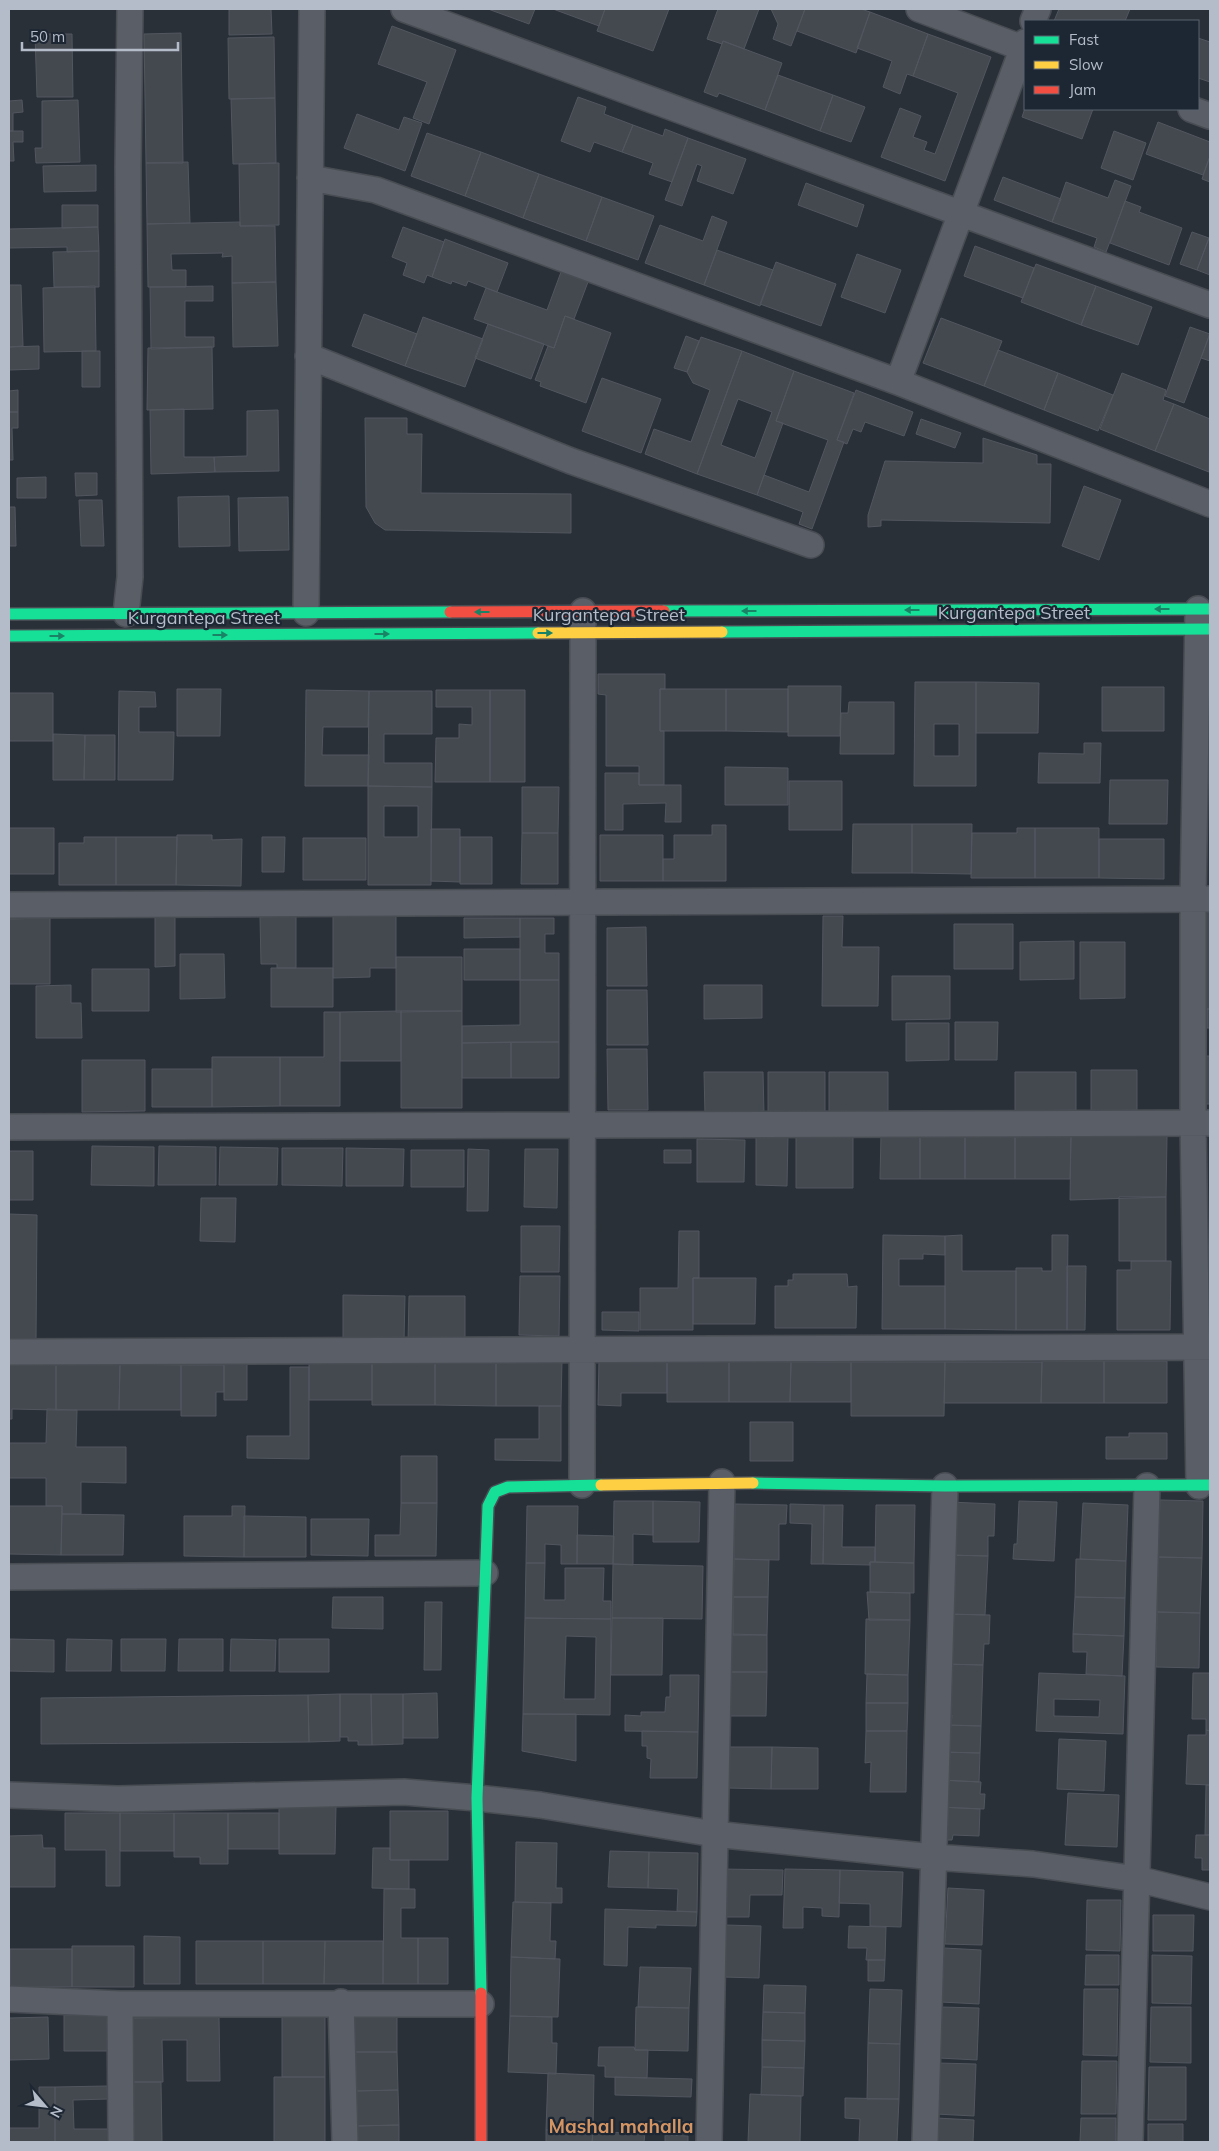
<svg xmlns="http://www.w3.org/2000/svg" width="1219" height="2151" font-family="Mulish,sans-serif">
<rect width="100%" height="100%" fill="#2a3038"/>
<path fill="#444950" stroke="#52575f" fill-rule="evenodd" d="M229,9H271L272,34L229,35Z
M488,9H535L529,24Z
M553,9H605L599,26Z
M605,9H669L653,51L597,31Z
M718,9H759L744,49L723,41L722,44L707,39Z
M771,9H805L791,46L773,39L778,24Z
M805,9H861L870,12L856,53L797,31Z
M1059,9H1130L1125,21H1054Z
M870,12L928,34L913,76L907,74L900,94L883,87L892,61L857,48Z
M392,26L456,50L429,124L413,118L427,82L378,64Z
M181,33L183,163H146L144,34Z
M35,34H72L73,97H37Z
M928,34L991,57L945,181L881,157L900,108L921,116L913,137L927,142L924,150L935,154L958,93L913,76Z
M274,37L275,98L229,99L228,38Z
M1198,38L1210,42V82L1198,78Z
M723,41L782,63L765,110L719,93L717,97L704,92Z
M778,75L833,95L820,131L765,110Z
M833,95L865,107L851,142L820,131Z
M578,97L606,107L604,114L633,125L622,152L594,142L590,152L561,141Z
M275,98L276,163L233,164L231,99Z
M22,100L23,112L13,113V131H9V101Z
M78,100L80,162L36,163L35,148H42V101Z
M1025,108V109H1093L1082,139L1022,117Z
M357,114L399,130L404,117L422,123L405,171L344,148Z
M1158,122L1210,142V156L1203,175L1146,154Z
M633,125L663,136L665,129L688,138L672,182L649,174L653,163L622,152Z
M9,131H23V142H13L14,161H9Z
M1114,131L1146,143L1133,180L1101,168Z
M427,133L481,152L465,196L411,176Z
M688,138L746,159L733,194L697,181L702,166L697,164L682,206L665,200Z
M481,152L539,174L523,218L465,196Z
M1210,156V182L1202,179Z
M188,162L190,223L147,224L146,163Z
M279,163V225L240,226L239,164Z
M96,165V191L44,192L43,166Z
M539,174L602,197L586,241L523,218Z
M1003,177L1061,199L1052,222L994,200Z
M1115,180L1131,186L1106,252L1094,247L1097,238L1052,222L1066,182L1108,198Z
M806,183L864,205L857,227L798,205Z
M602,197L654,216L638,260L586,241Z
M1125,201L1141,207L1139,212L1182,228L1169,265L1110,243Z
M62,205H98V227L62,228Z
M712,216L727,222L704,285L645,263L660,225L703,241Z
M240,222V226H275L276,282L232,283V256L222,257L223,253L171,254L172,270H186V287H148L147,224Z
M98,227L99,251L67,252V247L9,248V229Z
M403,227L444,242L432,277L427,275L424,283L403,275L407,263L392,257Z
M1192,232L1209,238L1197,270L1180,264Z
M1209,238L1210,239V275L1197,270Z
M445,239L508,263L497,292L468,281L466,286L452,281L451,284L432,277Z
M975,246L1034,268L1023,298L964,276Z
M717,250L773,270L760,306L704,285Z
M99,251V287H54L53,252Z
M857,254L901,270L885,313L841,297Z
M776,262L836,284L821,326L760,304Z
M1036,264L1096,286L1081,325L1021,302Z
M561,272L588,282L574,319L565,316L554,348L474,319L486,288L547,310Z
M276,282L278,346L233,347L232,283Z
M9,285H21L23,346L9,347Z
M95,286L96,351L44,352L43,288Z
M213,286V301H185V337H214V347L151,349L150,287Z
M1096,286L1152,307L1138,345L1081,325Z
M364,314L417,334L405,366L352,346Z
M565,316L611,333L586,403L540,386L541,382L535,380L548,346L554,348Z
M423,317L483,339L465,387L405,366Z
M941,318L1002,341L984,386L923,363Z
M488,324L544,344L531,379L475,358Z
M1190,327L1210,334L1184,403L1165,396Z
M1210,333V361L1201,358Z
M686,336L699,341L687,372L674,368Z
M701,337L742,351L697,474L645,454L654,429L691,442L710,390L693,383L687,372Z
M39,346V369L9,370V347Z
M212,347L213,409L147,410L148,348Z
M998,350L1058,373L1044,410L984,386Z
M82,351H100V387H82Z
M742,351L794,371L776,421L783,423L757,495L697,474ZM738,399L772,412L755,458L721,445Z
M794,371L854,393L837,440L844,442L812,529L799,524L803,512L757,495L764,475L809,492L828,440L776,421Z
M1058,373L1113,395L1098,431L1044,410Z
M1122,373L1166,390L1163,400L1174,404L1155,451L1100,429Z
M602,378L661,399L641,453L582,431Z
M9,387V391L18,390V412H9Z
M856,390L913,412L904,436L865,422L861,432L853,429L847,444L837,440Z
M1174,404L1210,419L1209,472L1155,451Z
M184,409V457H214L215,472L151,474L150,410Z
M278,410L279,471L215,472L214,457L247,456V411Z
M9,412H18V428H12L13,460H9Z
M365,418H407V434H422L421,493L571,494V533L385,530L375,523L366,507Z
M921,419L961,433L955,448L916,434Z
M983,438L1037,455V464H1051L1050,523L881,520V526L868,527V515L885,461L983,463Z
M75,473H97V495L76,496Z
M46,477V498H17V478Z
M1084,486L1121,500L1099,560L1062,546Z
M229,496L230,546L179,547L178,497Z
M288,497L289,550L239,551L238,498Z
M79,500H102L104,546H81Z
M9,507H15L16,546H9Z
M598,674H665V689H660V731H664V785H639V766H606V695L598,694Z
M915,682H976V786H914ZM934,724H959V756H934Z
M976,682L1039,683L1038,733H976Z
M788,686H841L840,736H788Z
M1208,686H1210V733H1207Z
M1102,687H1164V731H1102Z
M177,689H221L220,736H177Z
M660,689H726V731H660Z
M726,689H788V732L726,731Z
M306,690L369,691L368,727H323L322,755H369L368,786H305Z
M436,690H490V782H435L436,738H459V724L472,725V707H436Z
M490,690H525V782H490Z
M119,691L155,692L156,707H139V732H174L173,780H118Z
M369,691H432V734H384V763H432V787L368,786Z
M9,693H53V741H9Z
M849,702H894V754H840L841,713H848Z
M53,734L85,735L84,780H53Z
M85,735H115V780H84Z
M1084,743H1101L1100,783H1038L1039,753L1084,754Z
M725,767L788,768V805H725Z
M605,773H639V785H681V822H665L666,803L623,804V830H605Z
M1110,780H1168L1167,824H1109Z
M789,781H842V830H789Z
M368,786L432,787L431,885H368ZM384,806H418V837H384Z
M522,787H559L558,833H522Z
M853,824H912V873H852Z
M912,824H972L971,874L912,873Z
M712,825H726V881H663V859H674V835H712Z
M9,828H54V874H9Z
M1017,828H1035V878H971L972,833H1017Z
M1035,828H1099V878H1035Z
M431,829H460V882L431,881Z
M522,833H558V884H521Z
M177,835H212V840L242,839L241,886L176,885Z
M600,835H663V881H600Z
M84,837H116V885H59V843H84Z
M116,837H177L176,885H116Z
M262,837H285L284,872H262Z
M460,837H492V884H460Z
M303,838H366V880H303Z
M1099,839H1164V879L1099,878Z
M1204,909H1210V1009H1203Z
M333,913H396V968H370V977L333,978Z
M296,916V968H277V964H261L260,917Z
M823,916H843L842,947H879L878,1006H822Z
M155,917H175V966L155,967Z
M50,918V984H9V919Z
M464,918H520V937L464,938Z
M520,918H554V934H545V953H559V980H520Z
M954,924H1013V969H954Z
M646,927L647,986H607V928Z
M1074,941V979L1020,980V942Z
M1080,942H1125V998L1080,999Z
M464,949H520V980H464Z
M180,954H224L225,998L180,999Z
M396,957H462V1011L396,1012Z
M271,968H333V1007H271Z
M92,969H149V1011H92Z
M892,976H950V1019L892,1020Z
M520,980H559V1042L462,1043V1026L520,1025Z
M71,985V1003H81L82,1038H36V986Z
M704,985H762V1018L704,1019Z
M607,990H647L648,1045H607Z
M1207,1009H1210V1028H1207Z
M401,1011V1061H340V1012Z
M401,1011H462V1108H401Z
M324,1012H340V1106H280V1057H324Z
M955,1022H998L997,1060H955Z
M906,1023H949V1060L906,1061Z
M511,1042V1078H462V1043Z
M511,1042H559V1078H511Z
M607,1049H647L648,1110H608Z
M1204,1056H1210V1104H1204Z
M212,1057H280V1106L212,1107Z
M82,1060H145V1111L82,1112Z
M152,1069H212V1107H152Z
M1091,1070H1137V1110L1091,1111Z
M704,1072H763L764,1114L705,1115Z
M768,1072H825V1114H768Z
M829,1072H888V1113H829Z
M1015,1072H1076V1110L1015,1111Z
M796,1132L853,1133V1188H796Z
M756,1135H788L787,1186L756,1185Z
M881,1135H920V1179H880Z
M920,1135H965V1179H920Z
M965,1135H1015V1179H965Z
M1015,1135L1071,1136L1070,1179H1015Z
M1071,1136H1167L1166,1197L1070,1200Z
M697,1139L745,1140L744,1182H697Z
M92,1146L154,1147V1186L91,1185Z
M159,1146L216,1147V1185H158Z
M220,1147L278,1148L277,1185H219Z
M282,1148H343L342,1186L282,1185Z
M346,1148L404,1149L403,1186H346Z
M468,1149L489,1150L488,1211H467Z
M525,1149H558L557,1208L524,1207Z
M411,1150H464V1187H411Z
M664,1150H691V1163H664Z
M9,1151H33V1200H9Z
M1119,1197H1166V1261H1119Z
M201,1198H236L235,1242L200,1241Z
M9,1214L37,1215L36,1342H9Z
M521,1226H560L559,1272H521Z
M679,1231H699V1278H693V1330H640V1288H678Z
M883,1235L945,1236V1255L923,1254V1259H899V1286H945V1329H882Z
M962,1235V1271H1016V1330L945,1329V1236Z
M1052,1235H1068L1067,1330H1016V1268H1042V1271H1052Z
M1131,1261H1171L1170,1330H1117V1270H1131Z
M1067,1266H1086L1085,1330H1067Z
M793,1274H847L848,1287L857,1286L856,1328H775V1286H788V1280H793Z
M520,1276H560L559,1336L519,1335Z
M693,1278H756L755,1324H693Z
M343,1295L405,1296L404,1341L343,1340Z
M409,1296H465V1342H408Z
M602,1312H639V1331L602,1330Z
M224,1360H247V1400H224Z
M496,1360H562L561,1406H496Z
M309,1361H372V1400H309Z
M372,1361H435V1405H372Z
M435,1361L496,1362V1406L435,1405Z
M599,1361H667V1393H621V1406L598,1405Z
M667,1361H729V1402H667Z
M729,1361L791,1362L790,1402H729Z
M1042,1361H1104V1403H1041Z
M1104,1361H1167V1403H1104Z
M791,1362H851V1402H790Z
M851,1362H945L944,1416H851Z
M945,1362H1042L1041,1403H944Z
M9,1363L56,1364V1410L12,1409V1419H9Z
M56,1364H120L119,1410H56Z
M120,1364L181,1365V1410H119Z
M181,1365H224V1392H216V1416H181Z
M290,1367H309V1459L247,1458V1436H290Z
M539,1406H561V1461L495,1460V1439H539Z
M47,1409L77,1410L76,1447H126V1483L81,1482V1514H62V1506H46V1478H9V1443H46Z
M750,1422H793V1461H750Z
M1129,1433H1167V1459H1106V1437H1129Z
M401,1456H437V1503H401Z
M1160,1500L1203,1501L1202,1558L1158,1557Z
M614,1501H653V1535L633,1534V1565L613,1564Z
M653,1501L700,1502L699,1542H653Z
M1019,1501L1057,1502L1054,1561L1013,1559L1014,1544H1017Z
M949,1502L995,1504L994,1536H988V1556L947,1555Z
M401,1503H437L436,1556H375V1535H400Z
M1083,1503L1128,1505L1126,1561L1080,1559Z
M735,1504L787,1505L786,1524H779V1560L734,1559Z
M790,1504L824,1505L823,1564H811L812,1524L790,1523Z
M824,1505H843L842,1547H875V1562H870V1565L823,1564Z
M876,1505H915L914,1563L875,1562Z
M9,1506H62L61,1555L9,1554Z
M232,1506H245L244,1557L184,1556V1516H232Z
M527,1506H578L577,1564H561V1545L545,1544V1563H526Z
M62,1514L124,1515L123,1555H61Z
M244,1516L306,1517V1557H244Z
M311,1519H369L368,1556L311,1555Z
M577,1535L614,1536L613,1564H577Z
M947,1555L988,1556L985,1615L945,1614Z
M1158,1557L1202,1558L1200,1613L1157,1612Z
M734,1559L769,1560L768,1597H733Z
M1076,1559L1126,1561L1125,1598L1075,1597Z
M870,1562L914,1563V1593L870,1592Z
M526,1563H545L544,1600H565V1568H604L603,1601H611V1619L525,1618Z
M613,1564L703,1566L702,1619L612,1618Z
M867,1592L910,1593V1620H869Z
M333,1597H383V1629L332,1628Z
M733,1597H768L767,1635H733Z
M1075,1597L1125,1598L1124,1636L1073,1634Z
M425,1602H442L441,1670H424Z
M1157,1612L1200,1613L1199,1668L1156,1667Z
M945,1614L990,1615L989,1644H984L983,1665L943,1664Z
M525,1618L611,1619L610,1715L523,1714ZM566,1636L596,1637L595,1699H564Z
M612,1618H663L662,1675H611Z
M866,1619L910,1620L908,1675L865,1674Z
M729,1634L767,1635V1672H729Z
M1073,1634L1124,1636L1122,1676L1086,1674L1087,1652H1073Z
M10,1639L54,1640V1672L9,1671Z
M67,1639L112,1640L111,1671H66Z
M121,1639H166L165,1671H121Z
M179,1639H223V1671H178Z
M231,1639L276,1640L275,1671H230Z
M279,1639H329V1672H279Z
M943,1664L983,1665L981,1726L951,1725L952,1715H941Z
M729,1672H767L766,1716H728Z
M1039,1673L1125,1676L1123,1734L1036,1731ZM1054,1699L1100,1700L1099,1717L1054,1716Z
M1193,1673H1210V1731L1206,1730V1719H1192Z
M867,1674L908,1675V1703H866Z
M670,1675H699L698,1732L625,1731V1715L641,1716V1712H665L666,1697H670Z
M437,1693L438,1738H403V1694Z
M340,1694H371L372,1745H358V1741H348V1737H340Z
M340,1694V1741L309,1742L308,1695Z
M371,1694H403V1744L372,1745Z
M308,1695L309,1742L41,1744V1698Z
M866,1703H908L907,1731H866Z
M523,1714H576V1761L522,1751Z
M942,1725L981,1726L980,1753L941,1752Z
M1206,1730L1210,1731V1785L1186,1784L1188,1735H1206Z
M642,1731L698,1732L697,1778H650L651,1759L647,1758V1746H642Z
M866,1731H907L906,1792H870L871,1762L865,1763Z
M1059,1739L1106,1741L1104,1791L1057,1789Z
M727,1747H772L771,1789L726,1788Z
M772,1747L818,1748V1789H771Z
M941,1752L980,1753L979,1782L940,1780Z
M940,1780L981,1782L980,1794H985L984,1809L939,1807Z
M1206,1785H1210V1835H1205Z
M1068,1793L1119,1795L1117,1847L1065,1845Z
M279,1805H336L335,1854H279Z
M939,1807L980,1809L979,1836L953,1835L952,1840H938Z
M390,1811H448V1860H390Z
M65,1813H120V1886H106V1850H65Z
M120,1813H174V1851H120Z
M174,1813H228V1864H200V1857H174Z
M228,1813H279V1849H228Z
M42,1835L43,1848H55V1887H9V1836Z
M1196,1835H1210V1870H1202V1858H1195Z
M516,1842L557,1843L556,1888H562V1903L515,1902Z
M373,1848H390V1860H409V1889L372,1888Z
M610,1851L649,1852L648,1888L608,1887Z
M649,1852L698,1853L697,1912L677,1911L678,1889L648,1888Z
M721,1869L783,1870L782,1895H750L749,1917H720Z
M785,1869L840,1870L839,1917L822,1916V1908L803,1907V1928H783Z
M840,1870L903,1872L901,1927L870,1926V1904L839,1903Z
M948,1888L984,1890L982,1945L945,1944Z
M384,1889H415V1908H401V1938H418V1984H383Z
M1087,1900H1121L1120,1951L1086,1950Z
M513,1902L551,1903L550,1941H556L555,1959L511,1957Z
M605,1909L697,1912L696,1926L656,1925V1928L628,1927L627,1966L604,1965Z
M1153,1915H1194L1193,1951H1153Z
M725,1925L761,1926L759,1978L723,1977Z
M849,1926L886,1927L885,1960H866L867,1948H848Z
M144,1936L180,1937V1984H144Z
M418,1938H448V1984H418Z
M196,1941H263V1984H196Z
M263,1941H325L324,1984H263Z
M325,1941H383V1984H324Z
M72,1946H134V1987H72Z
M944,1948L981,1950L979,2004L941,2002Z
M10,1949H72V1987H10Z
M1086,1955H1119V1985H1085Z
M1152,1955L1192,1956L1191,2004L1152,2003Z
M511,1957L560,1959L558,2017L510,2016Z
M868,1960H885L884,1981H868Z
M640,1967L691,1968L689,2008L638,2007Z
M764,1985L806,1986L805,2013L763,2012Z
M870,1989L902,1990L900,2044L868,2043Z
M1084,1989H1118L1117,2056L1083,2055Z
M636,2007L689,2008L688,2051L635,2050Z
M941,2007L979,2008L977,2060L939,2058Z
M1151,2007H1191V2063L1150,2062Z
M354,2012H397V2052H355Z
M763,2012L805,2013V2041L762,2040Z
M64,2015H108V2051H64Z
M282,2015H325V2077H282Z
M510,2016L552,2017V2043H557L556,2074L508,2072Z
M48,2017L49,2059L9,2060V2018Z
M219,2017L220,2081H187V2040H162L163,2082H131V2018Z
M762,2040L805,2041L804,2068L762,2067Z
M868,2043L900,2044L899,2099H867Z
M599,2047H634L635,2050H648L647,2078L605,2077V2066H598Z
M355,2052H397L398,2090L356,2091Z
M1082,2061H1117L1116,2114H1081Z
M938,2063L976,2064L974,2116L936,2114Z
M762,2067L804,2068L803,2096L761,2095Z
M1149,2067H1186V2120H1148Z
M548,2073L594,2075L593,2132L546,2130Z
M274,2077H325V2142H274Z
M615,2077L692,2079L691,2097L615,2095Z
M131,2082H161L162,2142H132Z
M107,2086L108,2099L73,2100L74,2129H108V2142H55V2087Z
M39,2087H55V2142H9V2128H39Z
M398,2090L399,2125L356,2126V2091Z
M750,2094L801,2096L800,2142H748Z
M845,2098L899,2099L897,2142H859L860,2119L845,2118Z
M936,2118L974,2120L973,2142H935Z
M1081,2118H1116V2142H1080Z
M651,2121L688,2122V2134L650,2133Z
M1148,2124H1183V2142H1148Z
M399,2125V2142H357L356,2126Z
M546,2130L593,2132L592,2142H546Z
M593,2132L645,2133L644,2142H592Z
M665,2135L688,2136V2142H665Z"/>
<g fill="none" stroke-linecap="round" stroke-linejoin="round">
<g stroke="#484c53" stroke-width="28">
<path id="street" d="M404,9L1210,305
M919,9L1025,49
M1033,21L1038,9
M1191,109L1210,116
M310,178L376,190L898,382L1210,504
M308,356L571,461L811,545
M898,382L1025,42
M1198,609L1193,899V1123L1199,1486
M306,613L312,9
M126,614L130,577L128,167L130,9
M9,905L1210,899
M9,1127L1210,1123
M9,1352L1210,1347
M582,1485L583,611
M9,1577L485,1573
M9,1795L118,1799L404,1792L477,1798L540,1805L714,1834L933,1857L1033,1864L1137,1879L1210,1897
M9,1999L120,2004H481
M341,2002L345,2142
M120,2004L121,2142
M709,2142L722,1482
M925,2142L945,1486
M1130,2142L1147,1486"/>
</g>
<g stroke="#484c53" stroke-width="14">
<path id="fast" d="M664,611L1210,609
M9,614L450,612
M722,632L1210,629
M9,636L538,633
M753,1483L945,1486L1210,1485
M481,1993L477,1798L488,1506L495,1492L508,1487L601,1485"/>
</g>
<g stroke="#484c53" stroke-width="14">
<path id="slow" d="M538,633L722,632
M601,1485L753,1483"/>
</g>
<g stroke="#484c53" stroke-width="14">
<path id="jam" d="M450,612L664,611
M481,1993V2142"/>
</g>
<use href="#street" stroke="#5a5e66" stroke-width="25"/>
<use href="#fast" stroke="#16e098" stroke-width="11"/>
<use href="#slow" stroke="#ffcf43" stroke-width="11"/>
<use href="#jam" stroke="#f24e42" stroke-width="11"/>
</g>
<defs><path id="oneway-solid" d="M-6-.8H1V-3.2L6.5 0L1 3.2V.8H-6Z" transform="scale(1.25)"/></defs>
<g fill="#1a8366">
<use href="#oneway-solid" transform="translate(1162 609) rotate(180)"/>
<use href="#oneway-solid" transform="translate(912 610) rotate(180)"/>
<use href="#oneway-solid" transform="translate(749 611) rotate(180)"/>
<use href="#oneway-solid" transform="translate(482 612) rotate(180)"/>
<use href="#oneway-solid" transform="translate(545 633)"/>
<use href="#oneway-solid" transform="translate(382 634)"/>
<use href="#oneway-solid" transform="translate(220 635)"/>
<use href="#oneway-solid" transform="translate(57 636)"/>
</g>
<g text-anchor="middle" stroke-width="4.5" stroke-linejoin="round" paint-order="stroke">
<g font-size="18" fill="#b4bcc9" stroke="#1d2633">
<text x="1014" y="619">Kurgantepa Street</text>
<text x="609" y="621">Kurgantepa Street</text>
<text x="204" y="624">Kurgantepa Street</text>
</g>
<g font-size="19" font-weight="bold" fill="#d59563" stroke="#1d2633">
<text x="621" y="2133">Mashal mahalla</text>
</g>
</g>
<rect width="1219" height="2151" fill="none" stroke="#b4bcc9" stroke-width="20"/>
<rect x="1024" y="20" width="175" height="90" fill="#1d2633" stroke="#59626f"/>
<rect x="1034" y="36" width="25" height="8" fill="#16e098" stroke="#59626f"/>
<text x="1069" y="45" font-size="15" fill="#b4bcc9">Fast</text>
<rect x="1034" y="61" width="25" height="8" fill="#ffcf43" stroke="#59626f"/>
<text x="1069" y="70" font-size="15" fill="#b4bcc9">Slow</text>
<rect x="1034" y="86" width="25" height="8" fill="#f24e42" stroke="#59626f"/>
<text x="1069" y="95" font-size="15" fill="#b4bcc9">Jam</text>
<g transform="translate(45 2106) rotate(118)" stroke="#1d2633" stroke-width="4" paint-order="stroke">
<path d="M0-4L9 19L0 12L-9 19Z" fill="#b4bcc9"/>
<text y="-8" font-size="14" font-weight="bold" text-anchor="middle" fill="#b4bcc9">N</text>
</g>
<path d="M22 42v8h156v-8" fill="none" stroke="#b4bcc9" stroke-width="2.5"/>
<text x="30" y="42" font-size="15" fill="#b4bcc9" stroke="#1d2633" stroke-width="4" paint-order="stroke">50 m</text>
</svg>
